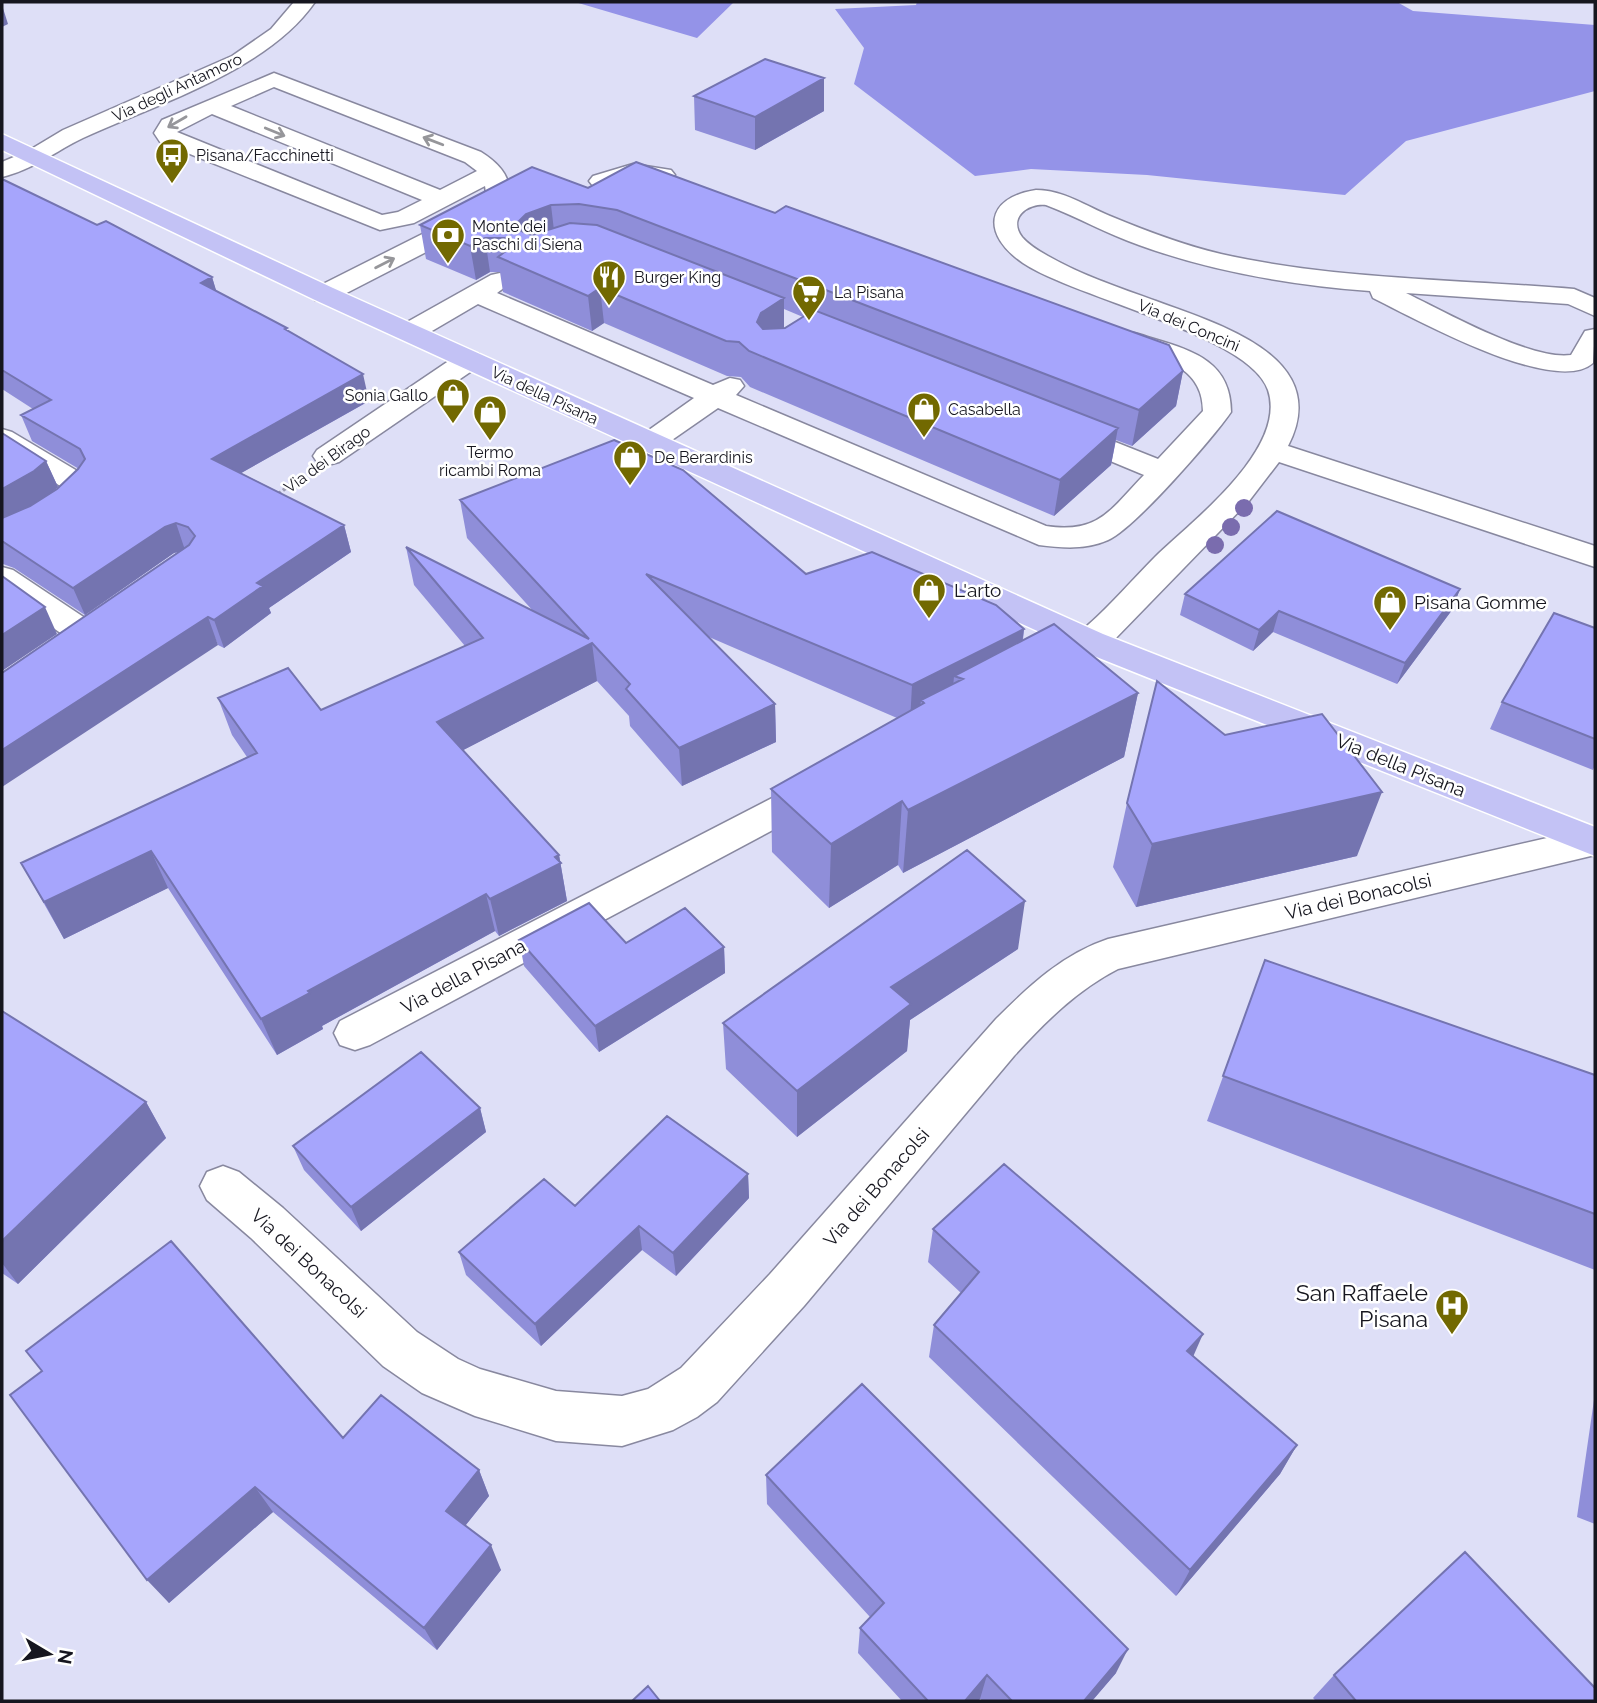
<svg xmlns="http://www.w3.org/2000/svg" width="1597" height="1703" font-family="Raleway,sans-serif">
<rect width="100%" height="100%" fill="#dedff7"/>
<path fill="#9493e8" d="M575,2H734L697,38Z
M917,2H1397L1413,11L1595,25V91L1406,141L1345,195L1147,175L1031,169L975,176L854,84L864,48L835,9L916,5Z"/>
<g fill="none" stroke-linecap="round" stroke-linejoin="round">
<g stroke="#88889f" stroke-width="3">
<path id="minor" d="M294,2H315C267,71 159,103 83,138C56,151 32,170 2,177V162L28,151L63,130L232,56L271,29Z
M274,73L481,152C508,169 520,191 496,216L333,300L324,302L315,300L311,294L315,288L478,206C484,200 487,194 485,186L414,223L380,230L160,142L154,133L162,120ZM274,87L465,162L477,171L440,190L231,106ZM212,114L422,200L398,212L382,215L177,132Z
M633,164L671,170L675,175L671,180C658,183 645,176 632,179C618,182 607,190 593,186L589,181L593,176Z
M1036,190C1063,190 1086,206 1110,216C1146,231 1183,245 1221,254C1337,280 1456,279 1574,289L1595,298V316L1568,304L1406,293C1443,311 1532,361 1571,355L1585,331L1595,329L1593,363C1555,397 1414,318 1373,298L1370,291C1292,285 1213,272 1139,245C1107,234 1078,217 1046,205C1027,203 1008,218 1022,237C1029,245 1039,251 1048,256C1081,275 1120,288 1156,301C1218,324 1334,357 1288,446L1595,546V567L1279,462L1249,501L1114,640L1069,673L1057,676L1045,673L1040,665C1050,649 1074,639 1088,625C1112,604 1132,580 1155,557C1192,521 1288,449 1268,390C1250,335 1075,298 1023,263C982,235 984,198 1036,190Z
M500,273L509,275L513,281L497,293L713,385L730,378L740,380L744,386L736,395L1046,526C1099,534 1110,510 1144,475L1055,438L1050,432L1055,426L1065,423L1075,426L1158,459L1203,411C1203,362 1154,357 1116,345L1112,339L1116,333C1130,330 1141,335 1154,339C1195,351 1231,363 1231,412C1213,438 1134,529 1108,540C1085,550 1063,548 1039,545L718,408L659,449L649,452L639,449L634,443L639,437L694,398L478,304L420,338L410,340L400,338L396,332L400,326L491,275Z
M469,352L479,354L483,360L479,366L339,462L328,465L317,462L313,456L317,450L459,354Z
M2,429L12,432L89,478L93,484C82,512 30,539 2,547V525L47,500L62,487L2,450Z
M2,567L13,570L97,626L102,634L97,642L14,698L2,702V674L62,634L2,592Z
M818,777L831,781L837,790L831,799L370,1045L355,1050L340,1045L334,1033L340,1021L805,781Z
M1595,827V855L1118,969C1077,990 1045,1022 1014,1056L804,1306L717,1402L697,1417L673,1430L622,1446L556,1441L475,1416L422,1393L383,1366L251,1238L207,1200L200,1186L207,1172L223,1166L239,1172L283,1208L417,1332L458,1359L480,1369L556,1391L622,1396L648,1389L681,1368L770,1274L996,1019C1029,986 1063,954 1108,939Z"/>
</g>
<g stroke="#fff" stroke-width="3">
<path id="major" d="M2,134L333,288L1103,634L1595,827V856L1079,650L315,300L2,150Z"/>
</g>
<path stroke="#9d9db1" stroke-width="3.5" stroke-dasharray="5 2.5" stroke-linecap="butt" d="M277,495L295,481"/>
<use href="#minor" fill="#fff" fill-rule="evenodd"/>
<use href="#major" fill="#c3c2f5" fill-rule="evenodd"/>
</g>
<g fill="#7a6cae">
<circle cx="1244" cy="508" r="9"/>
<circle cx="1231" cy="527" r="9"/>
<circle cx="1215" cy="545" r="9"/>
</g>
<path fill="#8f8ed9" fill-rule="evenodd" d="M824,78V111L755,150L695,130L694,96Z
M2,179L97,225L212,277L216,291L287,328V330L369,401L241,473L344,525L351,552L269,608L271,613L224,648L218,645L178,552L174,553L85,615L14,568L3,564L2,565V433L46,461L58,487L50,494L57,489L79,469L32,441L21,415L33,409L2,389Z
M588,188L1183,371L1176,406L1132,446L1116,440L1111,465L1054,516L750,387L741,377L727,376L604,323L592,331L503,292L500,272H490L476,280L426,259L420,225ZM784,309L803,317L784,328Z
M460,500L806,574L1024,629L1023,640L1138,693L1124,757L903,873L898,865L829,908L772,852L771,789L897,718L709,637L775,704L776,742L682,786L630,726L629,716L597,681L463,750L559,855L567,901L499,936L495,931L322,1026L323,1029L277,1055L168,888L64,939L21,863L247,757L232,735L218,698L321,710L465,646L414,585L406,547L534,612L467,538Z
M1460,589L1452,610L1397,684L1273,632L1253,651L1180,615L1185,594Z
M1595,628V765L1593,770L1490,729L1502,702Z
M1127,803L1357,856L1136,907L1113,867Z
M519,940L724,947L725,973L599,1052L524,966Z
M1018,949L910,1020L907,1051L797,1137L726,1069L723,1023Z
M1265,960L1595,1075V1270L1207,1121Z
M2,1011L146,1102L166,1138L18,1284L2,1273Z
M480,1108L486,1132L361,1231L304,1170L293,1146Z
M748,1174L749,1198L676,1276L642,1250L541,1346L466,1275L459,1252L575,1206Z
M933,1229L1193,1356L1297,1445L1280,1474L1176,1596L929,1357L934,1325L961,1293L928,1262Z
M1595,1393V1524L1577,1517Z
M10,1395L343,1438L479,1470L489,1496L465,1526L501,1570L437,1650L273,1512L169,1603Z
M766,1475L1116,1673L1092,1701H983L980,1699L978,1701H902L858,1653L860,1628L870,1617L767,1504Z
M1334,1675L1595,1701H1316L1313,1698Z"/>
<path fill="#7474b0" d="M2,5L8,24L2,27Z
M824,78V111L755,150V117Z
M551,205L555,239L522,257L517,223L526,214Z
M485,238L490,272L476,280L470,246Z
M212,277L220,303L201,283Z
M600,288L604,323L592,331L588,296Z
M784,298V334L758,355L757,322L761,313Z
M1183,371L1176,406L1132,446L1139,410Z
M363,374L369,401L220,485L212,459Z
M1118,428L1111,465L1054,516L1060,480Z
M46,461L58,487L45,498L2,522V489Z
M176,523L185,550L174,553L85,615L73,588L165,527Z
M344,525L351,552L269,608L271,613L224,648L214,620L257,583Z
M1460,589L1452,610L1397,684L1405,663Z
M45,607L57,634L2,671V635Z
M1279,611L1273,632L1253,651L1259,630Z
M208,617L218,645L2,787V750Z
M1024,629L1019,667L963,679L954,676L952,701L921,700L919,718L910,723L912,685Z
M592,643L597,681L446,759L437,722Z
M1138,693L1124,757L903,873L908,810Z
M775,704L776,742L682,786L679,748Z
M1382,792L1357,856L1136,907L1152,844Z
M902,801L898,865L829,908L831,844Z
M151,851L168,888L64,939L44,902Z
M559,855L567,901L499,936L490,899Z
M486,894L495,931L322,1026L323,1029L277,1055L261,1019L308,991Z
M1025,901L1018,949L910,1020L907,1051L797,1137V1091L891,987Z
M724,947L725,973L599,1052L595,1026Z
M146,1102L166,1138L18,1284L2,1263V1241Z
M480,1108L486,1132L361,1231L351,1207Z
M748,1174L749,1198L676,1276L673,1253Z
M639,1226L642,1250L541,1346L535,1324Z
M1203,1334L1189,1366L1187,1351Z
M1297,1445L1280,1474L1176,1596L1190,1570Z
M479,1470L489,1496L457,1536L446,1511Z
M255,1487L273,1512L169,1603L147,1580Z
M491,1545L501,1570L437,1650L424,1628Z
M1128,1649L1116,1673L1092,1701H1084Z
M987,1675L980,1699L978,1701H965Z"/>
<path fill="#a6a5fc" stroke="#7474b0" stroke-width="2" d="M765,59L824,78L755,117L694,96Z
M636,162L775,213L786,206L1169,345L1183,371L1139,410L617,210L579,204L551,205L526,214L517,223L521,231L532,235L570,223L597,225L784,298L761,313L757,322L763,329L785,328L814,310L1118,428L1060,480L749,351L739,342L726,341L600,288L588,296L498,257L511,247L505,238H485L470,246L420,225L532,167L588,188Z
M2,179L97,225L106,221L212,277L201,283L287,328L285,329L363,374L212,459L344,525L257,583L263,586L214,620L208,617L2,750V673L189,545L195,536L188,527L176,523L165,527L73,588L2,541V518L30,506L57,489L78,469L85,459L80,449L21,415L51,400L2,370Z
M2,433L46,461L34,471L2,489Z
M614,440L683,470L806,574L872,552L996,605L1024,629L912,685L646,574L775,704L679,748L626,689L630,684L592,643L437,722L559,855L555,857L561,863L490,899L486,894L308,991L310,993L261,1019L151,851L44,902L21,863L257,753L218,698L288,668L321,710L483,638L406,547L589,639L460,500Z
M1277,511L1460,589L1405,663L1279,611L1259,630L1185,594Z
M2,576L45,607L2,635Z
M1554,613L1595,628V739L1502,702Z
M1054,624L1138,693L908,810L902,801L831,844L771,789L924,703L921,700L963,679L954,676Z
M1157,681L1225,735L1322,714L1382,792L1152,844L1127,803Z
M967,850L1025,901L891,987L911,1004L797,1091L723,1023Z
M589,903L626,943L685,908L724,947L595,1026L519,940Z
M1265,960L1595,1075V1214L1223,1076Z
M2,1011L146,1102L2,1241Z
M421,1052L480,1108L351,1207L293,1146Z
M667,1116L748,1174L673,1253L639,1226L535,1324L459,1252L544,1179L575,1206Z
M1004,1164L1203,1334L1187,1351L1297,1445L1190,1570L934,1325L979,1272L933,1229Z
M171,1241L343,1438L381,1395L479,1470L446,1511L491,1545L424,1628L255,1487L147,1580L10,1395L42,1371L26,1351Z
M862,1384L1128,1649L1084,1701H1012L987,1675L965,1701H928L860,1628L884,1603L766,1475Z
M1465,1552L1595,1688V1701H1356L1334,1675Z
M648,1686L660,1701H632Z"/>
<defs><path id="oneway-shaft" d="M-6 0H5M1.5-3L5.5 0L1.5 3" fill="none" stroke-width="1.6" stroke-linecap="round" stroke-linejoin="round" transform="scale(1.75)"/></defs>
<g stroke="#96969a">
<use href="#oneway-shaft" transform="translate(177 122) rotate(150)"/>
<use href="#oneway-shaft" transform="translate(275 132) rotate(22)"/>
<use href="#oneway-shaft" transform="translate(433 141) rotate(-159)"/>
<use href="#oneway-shaft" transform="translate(385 263) rotate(-27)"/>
</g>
<defs>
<g id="bus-pin" transform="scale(1.75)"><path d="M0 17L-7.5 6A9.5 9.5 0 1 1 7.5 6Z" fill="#726901" stroke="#fff"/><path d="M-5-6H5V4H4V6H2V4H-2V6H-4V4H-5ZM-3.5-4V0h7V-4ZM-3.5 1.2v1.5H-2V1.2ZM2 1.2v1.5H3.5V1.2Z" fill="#fff"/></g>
<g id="bank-pin" transform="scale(1.75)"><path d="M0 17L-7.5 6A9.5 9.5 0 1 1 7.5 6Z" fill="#726901" stroke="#fff"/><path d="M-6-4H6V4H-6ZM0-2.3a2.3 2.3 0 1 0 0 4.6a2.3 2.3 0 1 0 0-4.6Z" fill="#fff"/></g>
<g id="restaurant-pin" transform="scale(1.75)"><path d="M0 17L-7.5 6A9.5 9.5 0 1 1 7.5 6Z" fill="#726901" stroke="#fff"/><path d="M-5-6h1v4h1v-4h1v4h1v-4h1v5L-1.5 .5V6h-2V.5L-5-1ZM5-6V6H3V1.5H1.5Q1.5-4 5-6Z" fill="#fff"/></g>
<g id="supermarket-pin" transform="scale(1.75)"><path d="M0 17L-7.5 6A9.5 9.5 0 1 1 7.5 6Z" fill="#726901" stroke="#fff"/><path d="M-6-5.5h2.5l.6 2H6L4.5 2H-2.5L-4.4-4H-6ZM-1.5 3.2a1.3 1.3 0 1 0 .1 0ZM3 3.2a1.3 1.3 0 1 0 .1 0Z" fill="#fff"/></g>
<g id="shop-pin" transform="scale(1.75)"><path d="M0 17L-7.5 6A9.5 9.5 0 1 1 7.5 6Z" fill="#726901" stroke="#fff"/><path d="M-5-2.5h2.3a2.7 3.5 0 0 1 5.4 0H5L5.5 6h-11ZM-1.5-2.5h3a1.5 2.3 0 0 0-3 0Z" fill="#fff"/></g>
<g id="hospital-pin" transform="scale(1.75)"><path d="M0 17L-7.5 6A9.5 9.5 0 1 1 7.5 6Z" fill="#726901" stroke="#fff"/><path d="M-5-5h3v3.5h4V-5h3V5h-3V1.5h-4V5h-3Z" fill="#fff"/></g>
</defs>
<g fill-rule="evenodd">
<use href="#bus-pin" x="172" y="155"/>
<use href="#bank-pin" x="448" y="235"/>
<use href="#restaurant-pin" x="609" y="277"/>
<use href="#supermarket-pin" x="809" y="292"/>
<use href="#shop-pin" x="453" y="395"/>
<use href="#shop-pin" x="924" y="409"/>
<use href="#shop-pin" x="490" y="412"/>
<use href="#shop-pin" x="630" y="457"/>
<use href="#shop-pin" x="929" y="590"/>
<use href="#shop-pin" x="1390" y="602"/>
<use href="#hospital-pin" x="1452" y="1306"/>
</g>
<g text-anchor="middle" stroke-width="5" stroke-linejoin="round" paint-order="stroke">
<g font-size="16" fill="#16161f" stroke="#fff">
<text transform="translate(177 87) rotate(-25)" y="6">Via degli Antamoro</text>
<text transform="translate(1189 325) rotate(23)" y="6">Via dei Concini</text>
<text transform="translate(545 395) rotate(25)" y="6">Via della Pisana</text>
<text transform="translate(327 459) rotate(-36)" y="6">Via dei Birago</text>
</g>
<g font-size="16" fill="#16161f" stroke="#fff" text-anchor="start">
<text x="196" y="161">Pisana/Facchinetti</text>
<text x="472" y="232">Monte dei<tspan x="472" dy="18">Paschi di Siena</tspan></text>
<text x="634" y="283">Burger King</text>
<text x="834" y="298">La Pisana</text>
<text x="428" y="401" text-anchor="end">Sonia Gallo</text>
<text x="948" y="415">Casabella</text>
<text x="490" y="458" text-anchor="middle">Termo<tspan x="490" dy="18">ricambi Roma</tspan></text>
<text x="654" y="463">De Berardinis</text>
</g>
<g font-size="19" fill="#16161f" stroke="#fff" text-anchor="start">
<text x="954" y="597">L'arto</text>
<text x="1414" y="609">Pisana Gomme</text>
</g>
<g font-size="19" fill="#16161f" stroke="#fff">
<text transform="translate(1401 765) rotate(22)" y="7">Via della Pisana</text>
<text transform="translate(1358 896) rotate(-13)" y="7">Via dei Bonacolsi</text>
<text transform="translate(463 976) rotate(-28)" y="7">Via della Pisana</text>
<text transform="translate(876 1187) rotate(-49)" y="7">Via dei Bonacolsi</text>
<text transform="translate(309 1263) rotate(43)" y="7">Via dei Bonacolsi</text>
</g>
<g font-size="23" fill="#16161f" stroke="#fff" text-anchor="end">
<text x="1428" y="1301">San Raffaele<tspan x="1428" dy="26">Pisana</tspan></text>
</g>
</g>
<rect width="1597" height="1703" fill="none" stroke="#16161f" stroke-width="7"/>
<g transform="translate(49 1654) rotate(100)" stroke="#ffffff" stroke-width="5" paint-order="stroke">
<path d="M0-5L12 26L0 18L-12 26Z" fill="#16161f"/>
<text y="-10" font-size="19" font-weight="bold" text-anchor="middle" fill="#16161f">N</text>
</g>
</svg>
